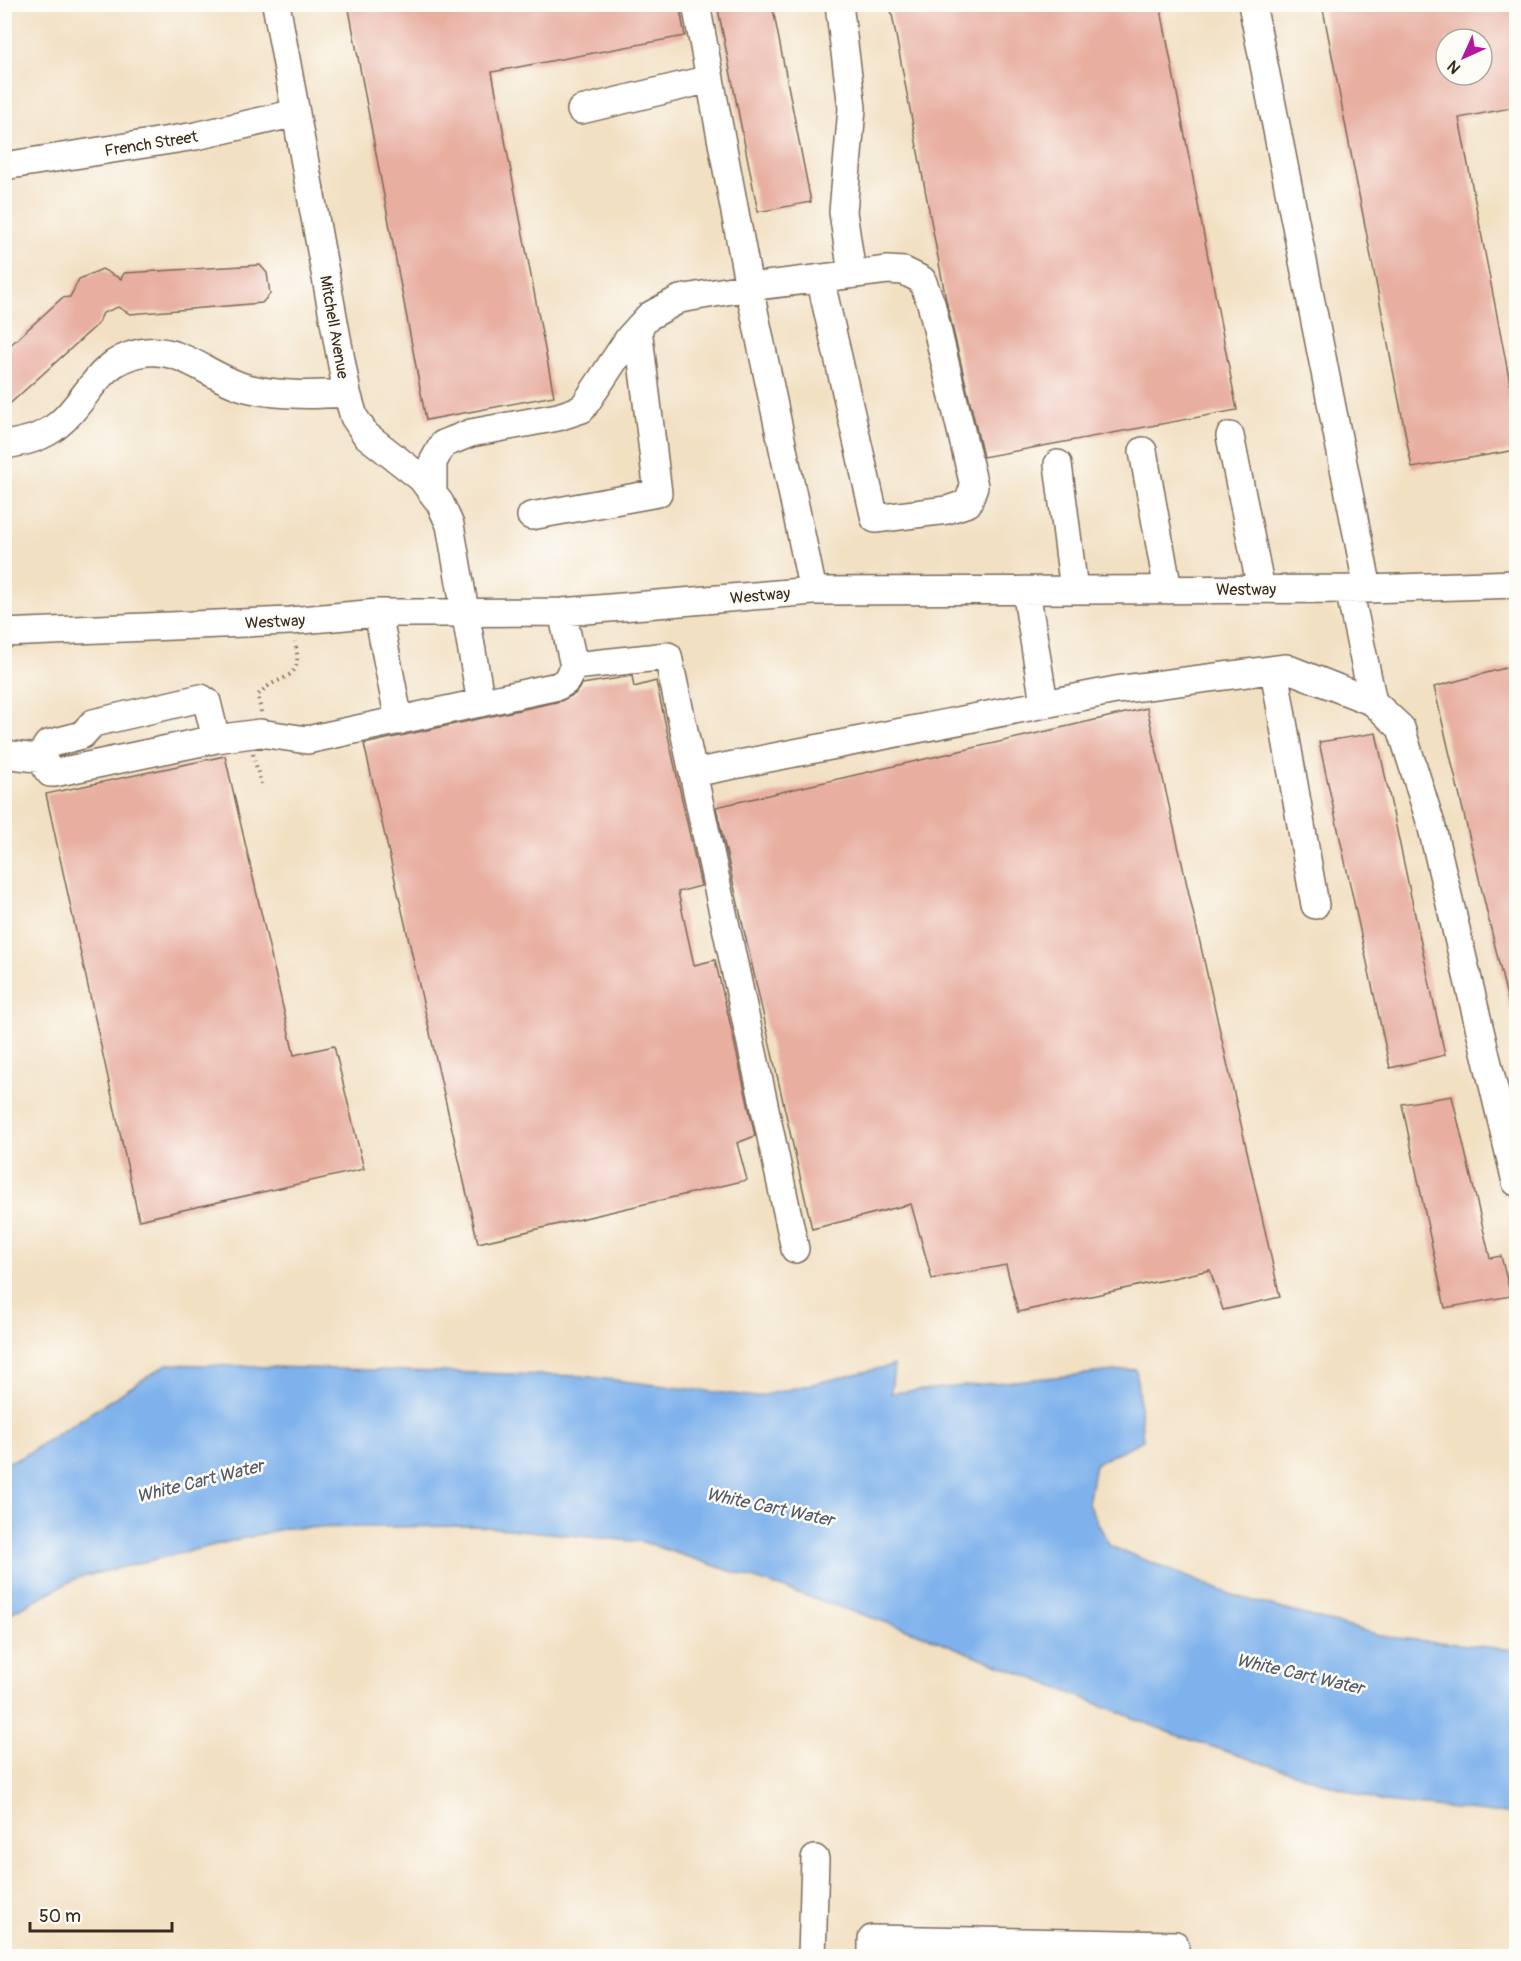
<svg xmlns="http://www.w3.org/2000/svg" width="1521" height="1961" font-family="Pangolin,sans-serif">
<rect width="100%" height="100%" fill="#fdfcf7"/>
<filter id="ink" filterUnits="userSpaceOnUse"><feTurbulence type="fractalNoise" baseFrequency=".0167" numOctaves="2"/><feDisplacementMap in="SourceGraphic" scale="12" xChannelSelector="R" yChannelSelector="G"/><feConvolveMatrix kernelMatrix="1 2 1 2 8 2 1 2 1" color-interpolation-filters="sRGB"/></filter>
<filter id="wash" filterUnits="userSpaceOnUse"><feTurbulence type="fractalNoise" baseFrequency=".008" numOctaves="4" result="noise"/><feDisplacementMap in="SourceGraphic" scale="24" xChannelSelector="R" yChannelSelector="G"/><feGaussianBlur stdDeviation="1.35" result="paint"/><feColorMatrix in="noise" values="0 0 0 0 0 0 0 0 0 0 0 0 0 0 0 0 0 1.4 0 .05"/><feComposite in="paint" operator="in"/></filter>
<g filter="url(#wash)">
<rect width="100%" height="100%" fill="#f2e0c3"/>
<path fill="#7fb2ec" stroke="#5d6e85" stroke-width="1.5" d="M167,1364L581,1376L756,1397L894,1365L891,1393L1136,1369L1143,1440L1095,1464L1088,1504L1110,1546L1235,1596L1387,1637L1516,1650V1815L1383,1802L1179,1736L918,1633L643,1542L476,1526L286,1528L77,1578L5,1616V1463L22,1457Z"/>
<g id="blocks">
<path fill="#e8aea0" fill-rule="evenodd" d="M348,4H679L685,36L492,72L554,396L426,420Z
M717,4H772L811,202L758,212Z
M890,4H1160L1237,410L983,457L946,300Z
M1322,4H1516V107L1459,118L1516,414V450L1412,468ZM1446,39H1482V75H1446Z
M260,265L267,273L270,294L262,303L130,314L118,307L103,313L98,324L4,409V351L62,298L70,297L79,279L102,269L121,279L124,273Z
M1516,665V1010H1510L1434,687Z
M632,676L634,687L656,681L701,886L678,892L694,965L715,960L728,1014L755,1136L737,1143L747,1180L478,1243L364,744L561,701L575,694L582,684Z
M1147,708L1280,1297L1223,1310L1210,1270L1018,1312L1006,1265L932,1279L911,1204L812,1229L716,807Z
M1376,733L1445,1055L1390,1068L1319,742Z
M225,756L294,1055L334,1046L364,1169L139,1220L46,794Z
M1452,1096L1490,1258L1501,1256L1511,1296L1445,1308L1402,1104Z"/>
</g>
</g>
<g filter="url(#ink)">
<use href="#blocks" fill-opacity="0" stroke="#7b6a58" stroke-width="1.5"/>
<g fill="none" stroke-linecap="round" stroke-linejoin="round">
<g stroke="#7b6a58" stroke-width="30">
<path id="minor" d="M276,4L347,393L354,417L366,435L421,478L440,503L450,525L481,703
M696,4L749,287L813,591
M839,4L852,108L843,212L852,274
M1252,4L1368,589
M581,110L710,79
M4,166L196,136L296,113
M1230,436L1261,589
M4,445C24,442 43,438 59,424C89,399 96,362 140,353C182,344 212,381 251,389C283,396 315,395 347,393
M1143,451L1168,590
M1058,464L1074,590
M433,494V462L443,444L471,433L558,417L582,409L629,338L649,316L680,299L749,287L888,270L904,271L922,280L931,303L974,486L968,503L947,510L875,519L820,278
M531,516L658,493L638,328
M1349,589L1373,702
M1026,590L1044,703
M562,612L574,666L668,656L795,1249
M378,613L399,721
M4,633L290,621L378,613L562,612L813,591L1368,589L1516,584
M1274,670L1315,905
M216,739L207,702L201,698L93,723L82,735L48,744C41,752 43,766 50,773H54L216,739L260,733L307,740L558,686L566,681L574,666
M4,754L44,759
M693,773L1116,690L1286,668L1373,702L1401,728L1431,824L1516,1182
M812,1956L815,1859
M872,1956V1939L1175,1945V1956"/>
</g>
<path stroke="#7b6a58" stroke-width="4" stroke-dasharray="1.5 4.5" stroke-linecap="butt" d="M261,712L258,695C278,672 305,685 295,642
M253,754L261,784"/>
<use href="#minor" stroke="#fff" stroke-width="27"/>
</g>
</g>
<g text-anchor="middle" stroke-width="5" stroke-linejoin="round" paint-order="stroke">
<g font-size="16" fill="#3b2a1e" stroke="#fdfcf7">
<text transform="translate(151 143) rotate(-9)" y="6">French Street</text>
<text transform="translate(335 327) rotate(80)" y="6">Mitchell Avenue</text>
<text x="1246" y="595">Westway</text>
<text transform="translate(760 595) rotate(-5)" y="6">Westway</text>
<text transform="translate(275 621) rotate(-3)" y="6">Westway</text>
</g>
<g font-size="18" font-style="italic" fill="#535a66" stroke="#fdfcf7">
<text transform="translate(200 1481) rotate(-14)" y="6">White Cart Water</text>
<text transform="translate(770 1507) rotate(12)" y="6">White Cart Water</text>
<text transform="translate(1300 1674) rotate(13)" y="6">White Cart Water</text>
</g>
</g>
<rect width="1521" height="1961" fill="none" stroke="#fdfcf7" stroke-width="24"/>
<g transform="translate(1464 57) rotate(225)"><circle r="28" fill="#fdfcf7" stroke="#afa8a0" stroke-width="1.5"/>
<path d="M0-4.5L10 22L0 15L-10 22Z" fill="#b5179e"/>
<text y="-9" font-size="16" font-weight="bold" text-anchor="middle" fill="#3b2a1e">N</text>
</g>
<path d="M30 1922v9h142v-9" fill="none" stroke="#3b2a1e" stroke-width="3"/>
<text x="39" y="1922" font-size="18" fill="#3b2a1e" stroke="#fdfcf7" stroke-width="4.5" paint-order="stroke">50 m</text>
</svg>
